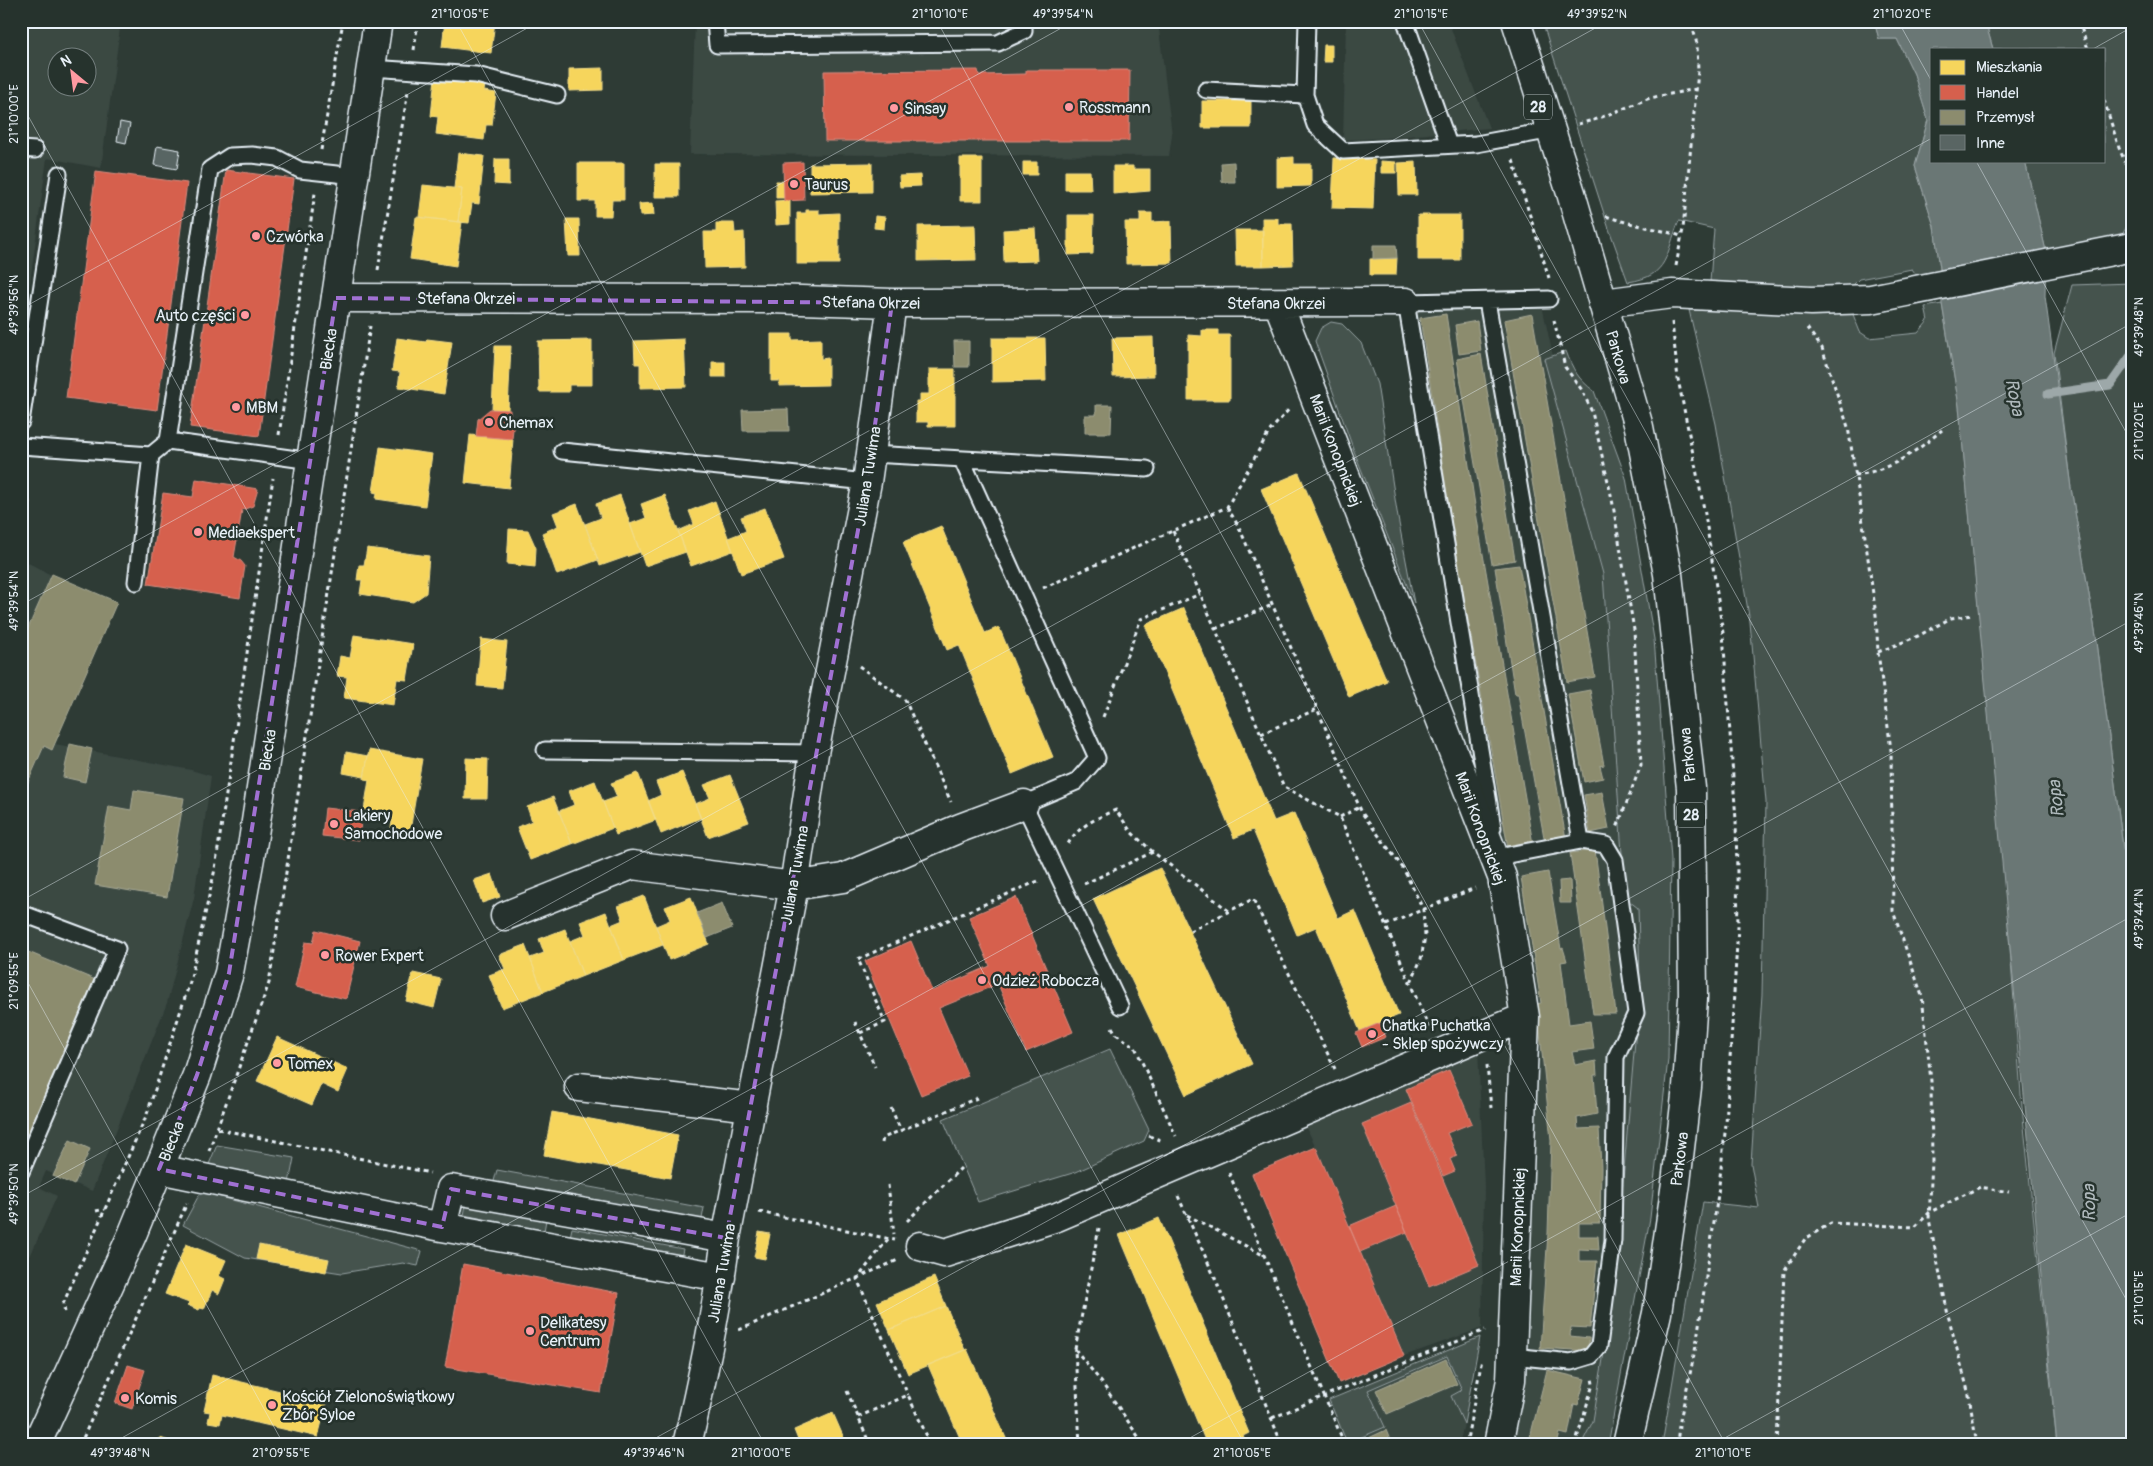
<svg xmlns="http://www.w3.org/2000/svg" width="2153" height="1466" font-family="Pangolin,sans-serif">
<rect width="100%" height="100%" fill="#2e3b35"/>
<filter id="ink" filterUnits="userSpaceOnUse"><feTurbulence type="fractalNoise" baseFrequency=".02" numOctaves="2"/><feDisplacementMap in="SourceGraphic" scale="10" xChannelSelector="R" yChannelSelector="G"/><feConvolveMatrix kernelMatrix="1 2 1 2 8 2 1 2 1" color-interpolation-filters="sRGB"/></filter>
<g filter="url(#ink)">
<path fill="#3b4843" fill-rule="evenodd" d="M21,21H121L101,168L47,158L21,348ZM58,58H88V88H58Z
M695,21H1158L1172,135L1169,156L690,154Z
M1346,21H1448L1489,128L1386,138L1343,140Z
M1541,301L1553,356L1544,359L1603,574L1625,898L1638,908L1640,983L1613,1297L1593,1421L1581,1445H1508L1527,1365L1536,1122L1494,848L1401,305Z
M21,559L51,575L117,602L55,744L191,770L211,776L194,898L167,1003L92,1191L46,1171L39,1187L57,1196L23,1272L28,1274L21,1290Z
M1478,1048L1484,1186L1482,1328L1404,1356L1316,1147L1304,1123Z
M1448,1356L1462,1391L1451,1396L1464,1424L1459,1445H1359L1356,1439L1385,1427L1368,1390Z"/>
<path fill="#45524e" stroke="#96a2a3" d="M1542,21H1874L1879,39H1897L1914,74L1928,120L1915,166L1934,226L1941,275L1918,277L1912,269L1859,279L1849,289L1710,282L1714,229L1679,221C1665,254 1670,276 1628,282L1608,226Z
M1985,21H2132V217L2122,235L2046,251L2025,161H2104V49H1993Z
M2132,283V919L2097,642L2071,488L2054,353L2072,285Z
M1942,304L1959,406L2006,896L2022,1107L2057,1445H1662L1703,1202L1759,1208L1751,1164L1762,994L1766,802L1750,622L1716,424L1689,310L1852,312L1860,332L1869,338L1918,333L1928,321L1925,307Z
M1331,322L1342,324L1361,343L1377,384L1398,518L1414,603L1354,451L1315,341L1321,328Z
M1566,351C1573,370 1578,379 1594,391L1626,478L1654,639L1671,859L1668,1059L1650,1218L1608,1445H1562H1581L1593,1421L1613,1297L1640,983L1638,908L1625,898L1603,574L1544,359Z
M1110,1049L1149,1130L1144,1141L1076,1172L978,1202L943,1119Z
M217,1145L294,1158L289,1183L207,1169Z
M497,1170L704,1208L701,1224L493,1185Z
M206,1193L422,1251L418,1266L403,1263L342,1273L245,1258L183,1225L199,1195Z
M466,1205L546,1220L544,1231L464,1215Z
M572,1228L683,1249L681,1258L570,1237Z
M1480,1337L1464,1424L1451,1396L1462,1390L1447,1356L1368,1390L1385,1427L1357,1439L1359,1445H1348L1329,1400Z"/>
<path fill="#6b7775" stroke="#9da8a9" d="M1874,21H1985L1993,49H1932V161H2025L2046,251L2045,296L2071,488L2097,642L2132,919V1445H2057L1959,406L1942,304L1941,275L1934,226L1915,166L1928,120L1914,74L1897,39H1879Z"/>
<path fill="#f6d55c" stroke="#f2dd8b" d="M445,21H495L491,53L442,47Z
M1324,45H1332V62H1323Z
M603,68V90L569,91V69Z
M435,78L485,85L484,91L496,93L492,125H486L484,140L436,134L438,117L431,116Z
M1202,101H1251V128H1202Z
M458,153L484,156L479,204L472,203L469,223L458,222L462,189L454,188Z
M1294,157V164H1311V186L1277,187V158Z
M960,158H982V201H960Z
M1334,158L1375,160L1373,209L1332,208Z
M495,159H509V185L494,184Z
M1381,161L1396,162V173H1381Z
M1023,162H1037V175H1023Z
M1416,162L1417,195H1399L1398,163Z
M578,163H624V200H612L611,216H595V201H578Z
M872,163V192L810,193V164Z
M655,164H679V197H655Z
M1113,166H1133V169H1150V191L1113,194Z
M1065,171H1090L1091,190H1065Z
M920,175L921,186L900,187L899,176Z
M776,181H784V198H776Z
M423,185L462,189L458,222L419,217Z
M790,200V224L776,225L775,201Z
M653,203L654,215L640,216L639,204Z
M806,210H819V214L839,213V264H797V213H806Z
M1140,213H1152V222L1171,221L1172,263L1126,264L1125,222H1140Z
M1068,215H1094L1093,254L1068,255Z
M1418,215H1460V260H1418Z
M875,216L885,217L884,229L874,228Z
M416,217L462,222L456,266L410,259Z
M1262,218H1278V224H1292L1293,265L1263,266Z
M566,219H579L580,256H568Z
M716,223H734L735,233L744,232L745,267L705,268L704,232H716Z
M975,225L976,260L918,261V226Z
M1035,228L1037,261L1004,262L1003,230Z
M1235,230H1263V266H1236Z
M1397,258L1396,275H1370V259Z
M1202,330H1218V335H1230V400H1188V335L1202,336Z
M771,334H792V340L821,339V359L828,358V385L779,386V381H771Z
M1153,337L1154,376L1113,377L1112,338Z
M397,338L426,342L427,339L452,342L444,394L398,387L400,372L392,371Z
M992,338H1045L1046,381L992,382Z
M684,339L686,387L640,388V364H635L634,341Z
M592,340V385H569V392H539L538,341Z
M495,346H511L508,410L492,409Z
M712,362H725V377H712Z
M929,369H955V426H928V422H916V401H920V394H929Z
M470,435L513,439L509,488L465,483Z
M380,447L432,454L425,506L376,499L377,493L373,492Z
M1299,473L1387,681L1349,697L1261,489Z
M620,495L640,552L600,566L585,524L601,518L596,504Z
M665,495L686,552L645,566L630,524L646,518L641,504Z
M715,501L733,551L691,566L678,531L694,524L689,511Z
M577,504L598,560L557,575L542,533L558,526L553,513Z
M765,508L784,559L741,574L728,538L746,531L741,517Z
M941,526L985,633L999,627L1053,757L1012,774L959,645L947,650L903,542Z
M509,529L528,530L536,548L535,567L507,564Z
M367,548L429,556L426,593L413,602L360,594L362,580H357L359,565H364Z
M1184,608L1274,821L1294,813L1338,918L1355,910L1399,1015L1360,1031L1316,927L1297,935L1253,830L1234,838L1145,625Z
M354,635L413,644L407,680L397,679L393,705L344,698L347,677L337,676L340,656L350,658Z
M481,639L507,642L502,688L477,686Z
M369,750L422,759L410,831L391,828L393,815L364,810L369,780L364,779Z
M346,752L368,756L364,777L343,773Z
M466,758L488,759L487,799H465Z
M682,772L701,818L661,834L648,801L661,795L656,782Z
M638,773L656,820L616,835L603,802L617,797L611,783Z
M730,775L749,822L708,837L695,804L710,798L704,785Z
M595,781L613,828L572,844L559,811L574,805L569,791Z
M553,797L572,844L530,860L517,827L532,821L527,807Z
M1160,868L1252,1064L1186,1095L1093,899Z
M492,874L500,897L482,903L474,880Z
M644,896L663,945L624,960L611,925L623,920L618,906Z
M691,897L709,944L669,960L656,926L670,920L665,907Z
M606,912L624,960L583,976L570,941L585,935L580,922Z
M565,929L583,976L543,992L530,958L544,953L539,939Z
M525,945L543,992L502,1008L489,975L505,969L499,955Z
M413,973L441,979L434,1008L406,1001Z
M277,1037L348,1069L338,1092L321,1084L312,1105L257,1081Z
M552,1112L678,1135L670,1178L544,1155Z
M1159,1218L1249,1433L1243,1436L1247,1445H1207L1119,1235Z
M759,1232L770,1234L765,1259L754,1257Z
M186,1244L226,1260L219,1276L225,1279L219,1294L212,1290L204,1309L200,1308L199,1310L187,1305L189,1303L165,1294Z
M259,1245L329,1259L326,1272L256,1259Z
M934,1277L946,1306L889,1330L877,1302Z
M946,1306L965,1350L908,1374L889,1330Z
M967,1349L1009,1445H963L928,1365Z
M212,1375L327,1402L318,1437L222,1415L220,1424L208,1422L210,1412L204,1411Z
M833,1413L847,1445H800L794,1430Z
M105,1438L120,1445H102Z
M160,1438L179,1444V1445H158Z
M588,1440L613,1445H588Z"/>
<path fill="#d6604d" stroke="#db8c80" d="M978,70L979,75L1026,74V70H1130L1129,141H825L824,71Z
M803,162L804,200L784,201L783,163Z
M226,170L294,179L259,436L190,427Z
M96,171L187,183L157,410L66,398Z
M490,409L510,410V419H514L512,439L476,436L478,419Z
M196,479L258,489L253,506L242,510L234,557L241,561L245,566L240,598L148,584L163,493L193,497Z
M21,500L30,501L24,543L21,542Z
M325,808L362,812L359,840L322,836Z
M1016,897L1073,1032L1026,1052L998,984L939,1008L968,1076L921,1095L865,961L911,941L932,991L990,966L969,917Z
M316,930L360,941L346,999L295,987L305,942L313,943Z
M1380,1023L1386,1037L1362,1047L1356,1033Z
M1449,1070L1472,1123L1447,1133L1457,1156L1450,1159L1455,1171L1443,1176L1406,1089Z
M1411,1103L1479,1265L1429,1286L1362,1124Z
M1316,1147L1404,1356L1339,1383L1252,1174Z
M1396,1206L1407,1232L1360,1252L1349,1226Z
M463,1264L619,1293L601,1393L445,1367Z
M128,1365L145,1370L132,1409L115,1403Z"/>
<path fill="#8c8c6e" stroke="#a8aa97" d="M1234,162L1235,182H1222L1221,163Z
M1373,245H1396L1397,258L1373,259Z
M1446,314L1478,525L1533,844L1508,848L1453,533L1420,318Z
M1532,314L1595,677L1567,682L1504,320Z
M1477,321L1481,351L1459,354L1455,325Z
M954,341H969V367H955Z
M1481,354L1515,560L1492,564L1457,359Z
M1096,405H1112L1111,433H1085V415H1096Z
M788,409L789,431H743L742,410Z
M1519,565L1566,839L1545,843L1518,694H1515L1495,568Z
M52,574L117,602L52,750L44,746L21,798V644Z
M1590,690L1604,765L1600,766L1603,778L1584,782L1568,694Z
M70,744L92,749L85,782L63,777Z
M134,790L184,798L167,897L95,885L109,806L131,810Z
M1602,792L1609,829L1590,833L1584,795Z
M1595,850L1616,1014H1593L1570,853Z
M1548,872L1561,949L1563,948L1567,961L1561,962L1569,1024L1590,1021L1594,1049L1572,1052L1575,1065L1596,1061L1597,1075H1594L1597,1114L1577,1118L1578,1129L1599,1128L1601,1168L1600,1223H1579V1236H1598L1599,1250L1579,1249V1261H1597L1590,1328L1571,1327L1570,1336L1589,1338V1351L1540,1348L1548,1233L1551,1140L1537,1004L1541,1003L1521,877Z
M1570,880L1571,903H1560L1559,881Z
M722,903L732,928L707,938L697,913Z
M21,949L98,981L21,1167Z
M70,1140L90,1149L74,1185L53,1176Z
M21,1272L28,1274L24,1284L21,1283Z
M1446,1359L1457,1384L1387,1414L1376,1390Z
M1547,1370L1585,1379L1578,1405L1574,1404L1568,1435L1560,1433L1557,1445H1528Z
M1386,1430L1392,1445H1361L1360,1442Z"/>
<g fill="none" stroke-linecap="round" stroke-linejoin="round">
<path stroke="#9da8a9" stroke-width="9" d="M2048,394L2110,385L2132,354"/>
</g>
<path fill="#596563" stroke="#e8f1f8" d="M120,122L130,124L126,143L117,141Z
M157,146L180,150L177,169L154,165Z"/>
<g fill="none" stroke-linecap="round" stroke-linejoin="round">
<g stroke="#e8f1f8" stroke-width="19">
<path id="service" d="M715,21L717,45L998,43L1024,31V21
M1307,21L1305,95L1315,125L1343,151L1476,144L1547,131
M1405,21L1449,145
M371,68L476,75L557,95
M1206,90L1305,95
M21,149L35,150
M1487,301L1581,841
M21,422L59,174
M168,441L210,169L230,156L252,155L277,158L300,170L355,176
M21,446L151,455L168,441L311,461
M562,451L867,482
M871,454L1147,469
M962,460L1097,758L1076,782L1024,804L1120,1006
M136,582L151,455
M545,750L814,753
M1493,828L1406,302L1549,299
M1498,857L1581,841L1606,845L1615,860L1636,1013L1616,1057L1613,1240L1599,1346L1591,1356L1571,1362L1512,1356
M21,913L117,949L21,1172"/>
</g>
<g stroke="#e8f1f8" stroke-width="31">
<path id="minor" d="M336,298L771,299L892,303L1406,302
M1278,303L1502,877L1525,1017L1511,1380L1498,1445
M1603,303L1672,294L1811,301L1871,299L2132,247
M505,916L632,865L794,886L843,878L960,828L1024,804
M579,1087L752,1107
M159,1169L442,1227
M920,1246L945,1253L1057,1217L1525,1017
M721,1277L442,1227L451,1189L726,1238
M687,1445C703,1377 717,1308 726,1238L794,886L814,753L867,482L892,303"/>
</g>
<g stroke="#e8f1f8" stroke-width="31">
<path id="tertiary" d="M36,1445L132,1235L197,1075L229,973L253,841L378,21"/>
</g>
<g stroke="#e8f1f8" stroke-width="31">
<path id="primary" d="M1516,21L1571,193L1639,427L1668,574L1691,788L1693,998L1687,1087L1676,1183L1657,1313L1627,1445"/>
</g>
<path stroke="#e8f1f8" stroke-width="3" stroke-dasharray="4 4" stroke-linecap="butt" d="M2079,21L2088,49
M414,50L418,21
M2104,100L2119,148L2132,178
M1578,124L1597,119L1650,98L1696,89
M321,150L343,21
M1513,160L1549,278
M1606,216C1631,225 1656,228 1681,236
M1676,266L1683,229L1698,71L1697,44L1691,21
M378,270L408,91
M1554,320L1565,367L1582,390L1592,412L1612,499L1634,630L1641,765L1617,828
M1672,322L1678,379L1705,514L1723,633L1736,820L1738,927L1726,1124L1718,1194L1696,1346L1679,1425L1677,1445
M1807,328L1822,348L1848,427L1860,502L1876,615L1878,652L1891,750L1893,911L1922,996L1931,1081L1932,1162L1929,1219L1948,1315L1969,1395L1977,1445
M279,435L315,193
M1855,475C1889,471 1916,452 1942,430
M1227,507L1239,527L1362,813L1403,868L1423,909L1425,936L1421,959L1411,982
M1173,531L1284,787L1340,817L1429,1028
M1043,588L1227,507L1269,432L1290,408
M1215,629L1272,605
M1878,652L1918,636L1951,618L1972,615
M859,666L905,700L951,802
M1103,717L1141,619L1200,594
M1261,734L1317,709
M1340,817L1360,807
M1068,844C1077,827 1098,817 1116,810L1131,832L1153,852
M1084,884L1153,852L1229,911
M1386,925L1475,888
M1190,931L1253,899L1335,1069
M855,1022L875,1067
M1112,1027L1116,1034L1135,1047L1176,1136
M860,1033L885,1022L858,959L1038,881
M1487,1065L1491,1108
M891,1108L901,1131
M218,1129L430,1173
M1149,1136L1163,1141
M882,1143L883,1138L977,1098
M209,1151L269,983L370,326
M1229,1173L1324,1396L1485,1330
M888,1185L894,1234
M1178,1196L1215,1278L1282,1445
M96,1211L105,1209
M759,1212L895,1240
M1187,1215L1263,1255
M907,1221L961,1168
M888,1239L857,1279L908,1395
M65,1312L63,1304L147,1114L190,982L215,869L273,478
M739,1330L898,1260
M1075,1349L1102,1383L1144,1445
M847,1391L870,1445
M858,1417L908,1395L931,1445
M1272,1418L1324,1396L1345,1445
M80,1445L187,1203
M1080,1445L1075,1349L1099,1228
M1466,1445L1482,1359
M1575,1445L1593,1384L1592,1378
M1777,1445L1784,1271L1805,1239L1831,1223L1915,1227L1930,1212L1980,1187L2009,1192"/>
<use href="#service" stroke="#26332d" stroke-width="15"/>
<use href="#minor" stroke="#26332d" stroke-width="28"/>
<use href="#tertiary" stroke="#26332d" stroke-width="28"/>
<use href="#primary" stroke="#26332d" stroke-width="28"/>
</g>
</g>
<path fill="none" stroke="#a171d3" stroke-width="4" stroke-dasharray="10 6" stroke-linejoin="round" d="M336,298L892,303L867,482L726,1238L451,1189L442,1227L159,1169L197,1075L229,973Z"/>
<path fill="none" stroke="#e8f1f8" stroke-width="1" stroke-opacity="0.45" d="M456,21L1245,1445M937,21L1726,1445M1418,21L2132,1310M1898,21L1932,82M2093,49L2132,27M21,103L765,1445M1976,161L2132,443M21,309L540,21M21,605L1074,21M21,901L1608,21M21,970L284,1445M21,1197L1932,138M109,1445L2132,323M643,1445L2132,620M1177,1445L2132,916M1712,1445L2132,1212"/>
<g fill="#ff9aa2" stroke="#26332d" stroke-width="2">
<circle cx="1069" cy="107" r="5"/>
<circle cx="894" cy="108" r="5"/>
<circle cx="794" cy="184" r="5"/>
<circle cx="256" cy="236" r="5"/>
<circle cx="245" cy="315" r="5"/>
<circle cx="236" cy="407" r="5"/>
<circle cx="489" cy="422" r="5"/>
<circle cx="198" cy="532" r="5"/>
<circle cx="334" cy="824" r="5"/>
<circle cx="325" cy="955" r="5"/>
<circle cx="982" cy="980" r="5"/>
<circle cx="1372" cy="1034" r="5"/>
<circle cx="277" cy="1063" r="5"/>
<circle cx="530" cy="1331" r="5"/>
<circle cx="125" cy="1398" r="5"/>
<circle cx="272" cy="1405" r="5"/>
</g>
<g text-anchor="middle" stroke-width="5" stroke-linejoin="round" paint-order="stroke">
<g fill="#26332d" stroke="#aeb8bb" stroke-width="1">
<rect x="1524" y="94.5" width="28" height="25" rx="4"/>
<rect x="1677" y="802.5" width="28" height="25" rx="4"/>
</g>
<g font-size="15" font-weight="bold" fill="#e8f1f8">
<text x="1538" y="112">28</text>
<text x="1691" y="820">28</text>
</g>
<g font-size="16" fill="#e8f1f8" stroke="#26332d" text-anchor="start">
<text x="1079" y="113">Rossmann</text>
<text x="904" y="114">Sinsay</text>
<text x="804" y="190">Taurus</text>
<text x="266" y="242">Czwórka</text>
<text x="235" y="321" text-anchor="end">Auto części</text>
<text x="246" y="413">MBM</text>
<text x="499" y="428">Chemax</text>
<text x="208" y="538">Mediaekspert</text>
<text x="344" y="821">Lakiery<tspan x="344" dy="18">Samochodowe</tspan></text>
<text x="335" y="961">Rower Expert</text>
<text x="992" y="986">Odzież Robocza</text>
<text x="1382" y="1031">Chatka Puchatka<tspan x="1382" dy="18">- Sklep spożywczy</tspan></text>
<text x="287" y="1069">Tomex</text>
<text x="540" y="1328">Delikatesy<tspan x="540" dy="18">Centrum</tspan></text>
<text x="282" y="1402">Kościół Zielonoświątkowy<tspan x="282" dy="18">Zbór Syloe</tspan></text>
<text x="135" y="1404">Komis</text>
</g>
<g font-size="16" fill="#e8f1f8" stroke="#26332d">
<text x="466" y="304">Stefana Okrzei</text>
<text transform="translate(871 302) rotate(1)" y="6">Stefana Okrzei</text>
<text x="1276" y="309">Stefana Okrzei</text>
<text transform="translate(328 349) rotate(-81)" y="6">Biecka</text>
<text transform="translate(1619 357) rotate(74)" y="6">Parkowa</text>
<text transform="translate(1336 450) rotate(69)" y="6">Marii Konopnickiej</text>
<text transform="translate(867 476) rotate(-81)" y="6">Juliana Tuwima</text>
<text transform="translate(267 750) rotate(-81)" y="6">Biecka</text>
<text transform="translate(1687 755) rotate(-96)" y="6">Parkowa</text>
<text transform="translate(1481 828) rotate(70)" y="6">Marii Konopnickiej</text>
<text transform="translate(794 875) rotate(-80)" y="6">Juliana Tuwima</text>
<text transform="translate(171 1141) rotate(-68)" y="6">Biecka</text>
<text transform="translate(1679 1159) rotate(-83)" y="6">Parkowa</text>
<text transform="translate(1517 1227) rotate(-88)" y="6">Marii Konopnickiej</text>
<text transform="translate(721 1273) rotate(-80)" y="6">Juliana Tuwima</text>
</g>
<g font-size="18" font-style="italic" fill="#b0babd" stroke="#26332d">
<text transform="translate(2015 397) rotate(79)" y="6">Ropa</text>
<text transform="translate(2056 799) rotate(-96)" y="6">Ropa</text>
<text transform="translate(2089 1203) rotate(-91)" y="6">Ropa</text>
</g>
</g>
<rect width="2153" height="1466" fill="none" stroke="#26332d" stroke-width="55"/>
<rect x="1930" y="48" width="175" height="115" fill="#26332d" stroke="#747f7e"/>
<rect x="1940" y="60" width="25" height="15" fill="#f6d55c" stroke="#747f7e"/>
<text x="1976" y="72" font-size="15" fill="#e8f1f8">Mieszkania</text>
<rect x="1940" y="85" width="25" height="15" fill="#d6604d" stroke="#747f7e"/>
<text x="1976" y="98" font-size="15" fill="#e8f1f8">Handel</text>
<rect x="1940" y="110" width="25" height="15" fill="#8c8c6e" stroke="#747f7e"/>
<text x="1976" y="122" font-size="15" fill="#e8f1f8">Przemysł</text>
<rect x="1940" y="135" width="25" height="15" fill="#596563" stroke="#747f7e"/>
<text x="1976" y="148" font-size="15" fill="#e8f1f8">Inne</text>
<g transform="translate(72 72) rotate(331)"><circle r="24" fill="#26332d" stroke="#747f7e"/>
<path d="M0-4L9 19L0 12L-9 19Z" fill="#ff9aa2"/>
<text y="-8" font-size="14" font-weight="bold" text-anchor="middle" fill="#e8f1f8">N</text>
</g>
<rect x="28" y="28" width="2098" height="1410" fill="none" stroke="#e8f1f8" stroke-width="2"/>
<g font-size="12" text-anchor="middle" fill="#e8f1f8">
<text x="460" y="18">21°10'05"E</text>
<text x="940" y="18">21°10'10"E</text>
<text x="1063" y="18">49°39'54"N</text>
<text x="1421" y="18">21°10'15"E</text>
<text x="1597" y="18">49°39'52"N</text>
<text x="1902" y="18">21°10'20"E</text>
<text transform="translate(14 114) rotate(-90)" y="4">21°10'00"E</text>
<text transform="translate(14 305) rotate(-90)" y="4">49°39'56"N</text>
<text transform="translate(2139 327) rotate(-90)" y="4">49°39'48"N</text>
<text transform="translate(2139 431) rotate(-90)" y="4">21°10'20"E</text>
<text transform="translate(14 601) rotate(-90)" y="4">49°39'54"N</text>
<text transform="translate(2139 623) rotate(-90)" y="4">49°39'46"N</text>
<text transform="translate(2139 919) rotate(-90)" y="4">49°39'44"N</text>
<text transform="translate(14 981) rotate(-90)" y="4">21°09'55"E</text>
<text transform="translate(14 1194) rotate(-90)" y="4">49°39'50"N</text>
<text transform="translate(2139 1298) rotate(-90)" y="4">21°10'15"E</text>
<text x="120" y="1457">49°39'48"N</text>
<text x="281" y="1457">21°09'55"E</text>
<text x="654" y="1457">49°39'46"N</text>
<text x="761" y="1457">21°10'00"E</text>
<text x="1242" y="1457">21°10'05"E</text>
<text x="1723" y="1457">21°10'10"E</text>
</g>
</svg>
